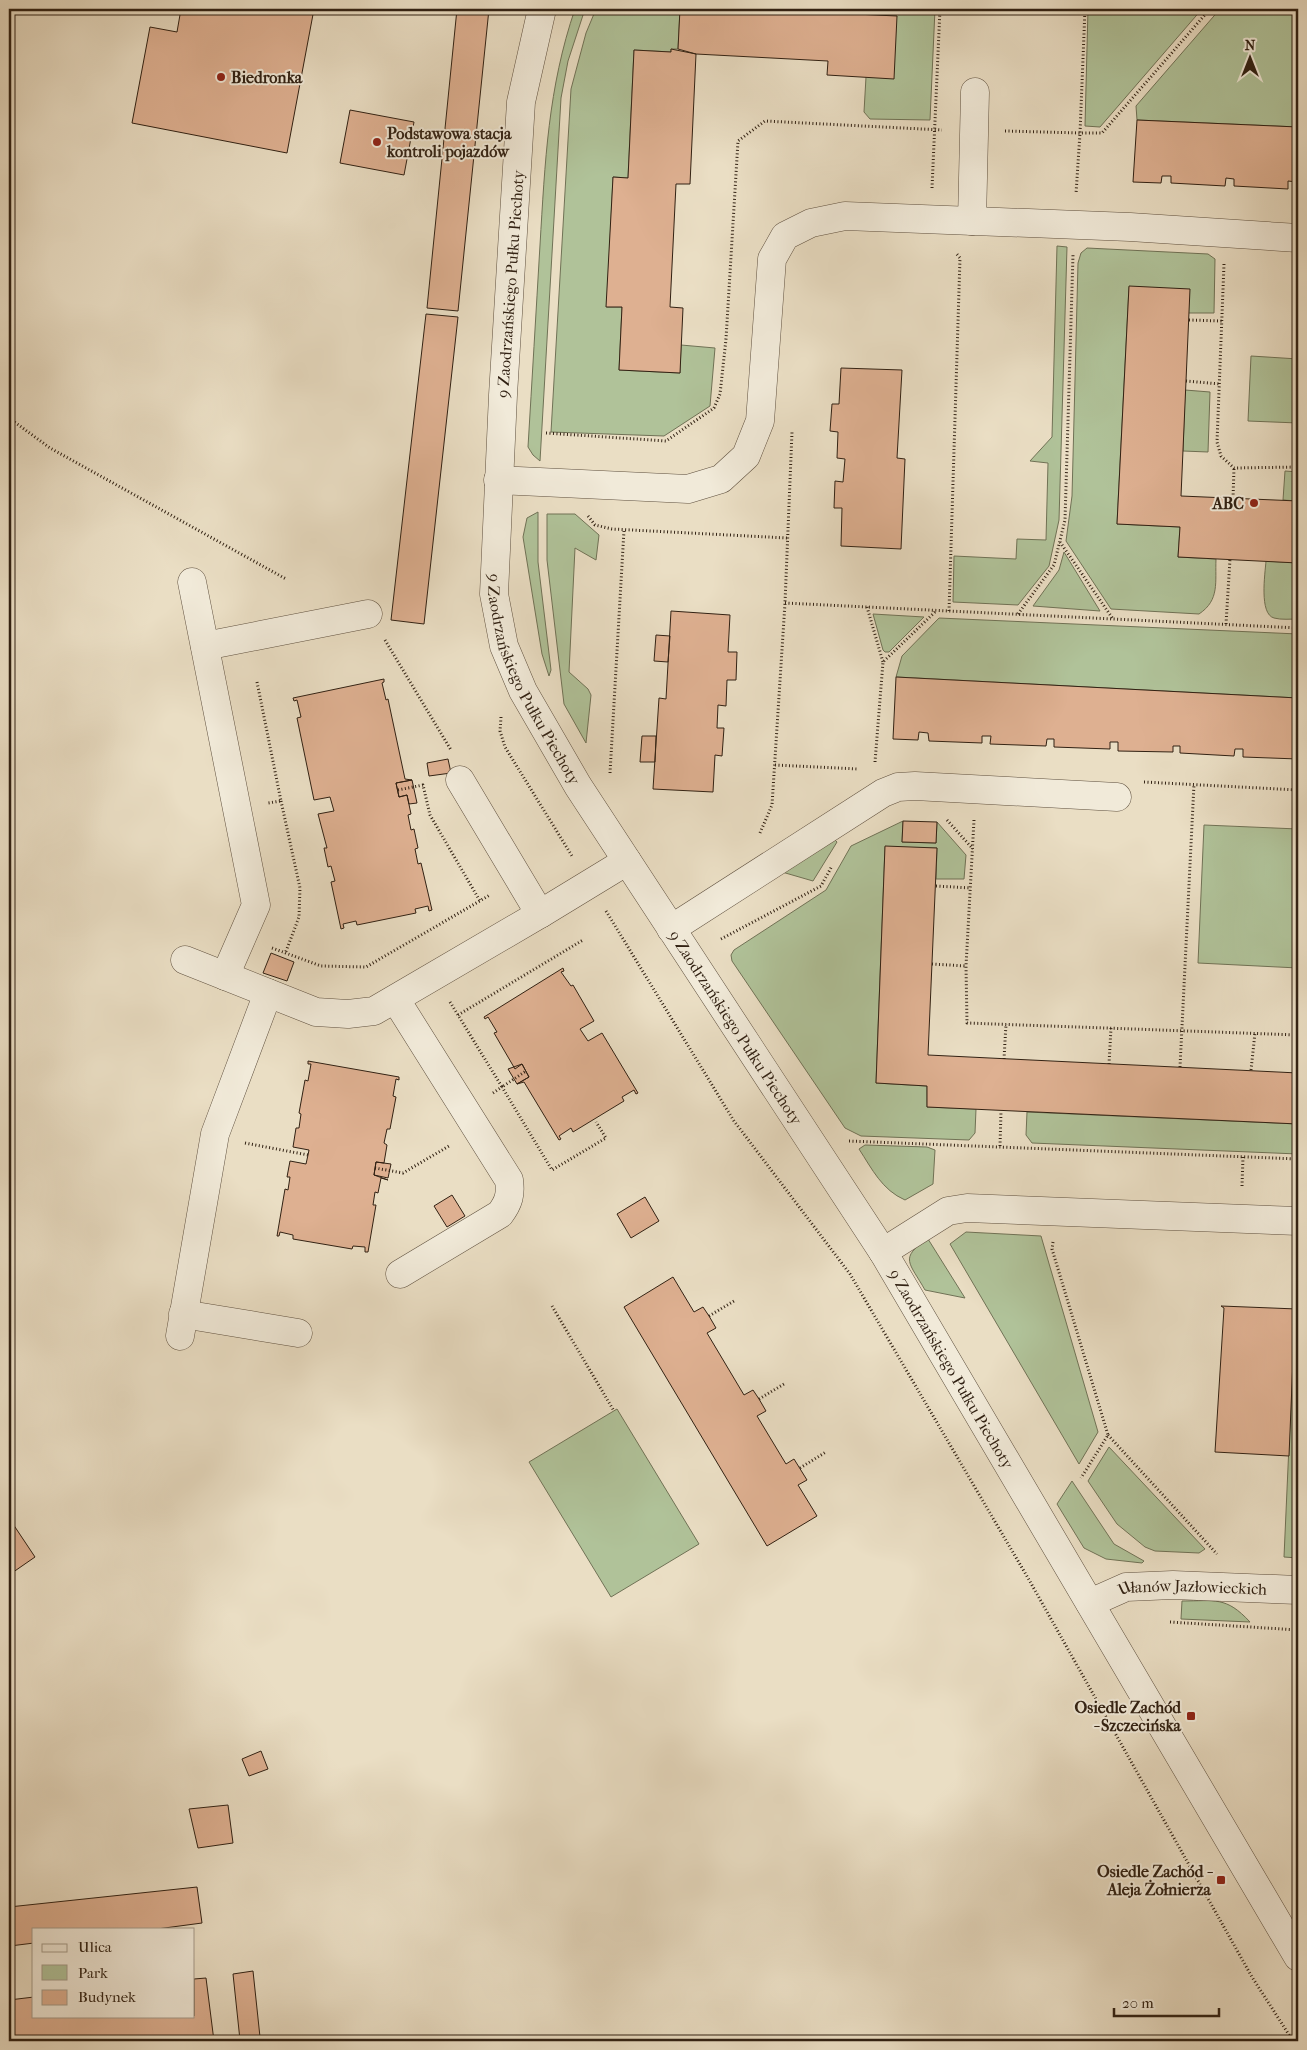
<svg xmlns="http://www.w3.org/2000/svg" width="1307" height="2050" font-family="'IM FELL French Canon',serif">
<rect width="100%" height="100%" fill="#eadec4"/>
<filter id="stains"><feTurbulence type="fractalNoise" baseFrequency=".004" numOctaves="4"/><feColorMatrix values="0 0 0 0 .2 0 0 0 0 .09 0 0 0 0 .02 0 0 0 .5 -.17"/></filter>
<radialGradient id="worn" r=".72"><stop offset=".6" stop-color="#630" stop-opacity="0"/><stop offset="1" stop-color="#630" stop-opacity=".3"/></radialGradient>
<path fill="#b0c299" stroke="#707256" d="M575,9H585L568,61L561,98L540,461L533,455L528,447C532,380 536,313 540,245C545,162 548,88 575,9Z
M596,9H680L678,49H671V52L634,50L628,178L613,177L607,307H622L619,370L680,373L681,345L715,348L710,406L664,436L551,432L571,89L586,33Z
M834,9H935L930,120L870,119L864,112L866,77L897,16L834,13Z
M1088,9H1202L1100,127L1085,126Z
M1220,9H1298V127L1137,120L1136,106Z
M1057,246L1067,247L1059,520L1049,566L1018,605L953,602L954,556L1016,559L1017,539L1046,540L1048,463L1030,461L1052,437Z
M1087,248L1208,254L1215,259L1214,313H1189L1129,287L1117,524L1180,527L1178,557L1216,559C1215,582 1220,600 1199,614L1111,609L1066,541L1072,496L1078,263L1081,253Z
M1251,356L1298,359V423L1248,421Z
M1185,390L1210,392L1208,452L1183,451Z
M1285,471L1298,472V501L1283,500Z
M538,512V562L551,670L549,676L542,654L523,537L527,518Z
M547,514H575L599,535L596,560L575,548L569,672L588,689L591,695L586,743L564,704L547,560Z
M1064,552L1100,611L1033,606L1059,570Z
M1266,561L1298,563V619C1291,619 1281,620 1274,618C1259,614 1265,574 1266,561Z
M873,614L924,617L889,652H885L883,650Z
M939,618L1298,634V698L896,677L902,656Z
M903,821L902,842L936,843L937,822L966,855L964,879H936L937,848L885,847L876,1083L927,1086V1107L976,1109L975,1133L969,1140L861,1136L845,1128L732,961L731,955L734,950L826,890L851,846Z
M1204,825L1298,829V968L1198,963Z
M834,839L837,842L813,881L782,872Z
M1027,1112L1298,1124V1154L1032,1143L1026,1135Z
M865,1145L927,1147L935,1150L933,1184L905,1200C882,1190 872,1169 859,1149Z
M966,1232L1041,1236L1098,1432L1079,1464L950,1244Z
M928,1239L965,1298L925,1290C910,1263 898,1258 928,1239Z
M1298,1298V1558L1284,1557L1295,1311Z
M617,1409L699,1544L611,1597L529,1462Z
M1109,1447L1205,1549L1199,1553L1155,1551L1145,1547L1117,1524L1088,1481Z
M1072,1481L1114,1544L1144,1561L1142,1563L1106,1559L1084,1548L1057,1504Z
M1182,1601C1215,1601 1226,1596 1250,1622L1181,1619Z"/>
<path fill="#deb091" stroke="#312113" d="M181,9H314L287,153L132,123L150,27L177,32Z
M457,9H489L458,311L427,308Z
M680,9H834V13L897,16L894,79L827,75L828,61L696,54L678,49Z
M671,49L696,54L690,184H676L670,307L683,308L680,373L619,370L622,307H606L613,177L628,178L634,50L671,52Z
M350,110L414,122L404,175L340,163Z
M1137,120L1298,127V189H1296L1297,182L1288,181V189L1234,186V179L1226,178L1225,186L1171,183V176H1162L1161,183L1133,182Z
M1129,286L1190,289L1181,496L1298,501V563L1178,557L1180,527L1117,524Z
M426,314L458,317L424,624L391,620Z
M841,368L902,370L897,458L905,459L901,549L841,546L842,508H834L835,481L843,482L845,459L837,458L838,432L830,431L832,404H839Z
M671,611L730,615L728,652H737L736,680H727L726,706L718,705L717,728H724L722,756L715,755L713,792L653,789L659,698L666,699Z
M656,635L670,636L668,662L654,661Z
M896,677L1298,698V759L1243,757V749H1235L1234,756L1180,753V746H1173V752L1118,751V742H1110V749L1054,747V739H1047L1046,746L990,744L991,736H982V743L929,741L928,733L919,732L918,740L893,739Z
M384,679V682L382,683L386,700L388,699L405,779L412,780L396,783L399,797L407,795L411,814L408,815L411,830L414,829L418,848L415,849L418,864L421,863L432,910L429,911L428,906L415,909L416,913L357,925L356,921L343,924L344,928L341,929L331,882L335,881L331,866L328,867L324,848H327L318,814L334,811L330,797L314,800L297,718L301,717L297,700L294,701L293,698Z
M642,736H656L655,762H640Z
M448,759L451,773L429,776L427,763Z
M412,780L417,803L409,804L407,795L399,797L396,783Z
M903,821L937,822L936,843L902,842Z
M885,846L937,848L928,1055L1298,1073V1124L927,1107V1086L876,1083Z
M271,953L294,962L287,981L263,973Z
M563,968L564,971L561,972L571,986L573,985L594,1021L580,1029L588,1041L602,1033L638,1093L636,1094L634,1090L622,1097L624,1101L573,1132L571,1128L559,1136L561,1139L559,1140L524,1082L517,1084L529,1077L522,1064L515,1069L494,1033L497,1032L488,1017L485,1019L484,1017Z
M308,1061L399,1077V1080L396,1079L393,1096L396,1097L390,1129H387L384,1143L387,1145L384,1163L376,1162L374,1175L388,1180L381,1178L378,1193L375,1192L373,1205H376L368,1252H365V1247L353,1246L352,1249L293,1239V1235L280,1232L279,1236H277L285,1189L288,1190L290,1177H287L290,1161L306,1164L308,1155L309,1150L293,1147L296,1128H299L301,1114L299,1113L305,1080L308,1081L311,1064H308Z
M522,1064L529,1077L517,1084L508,1069Z
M376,1162L391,1164L388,1178L374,1175Z
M452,1195L465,1216L447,1227L434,1206Z
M645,1197L659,1221L631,1238L617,1214Z
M673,1277L694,1312L703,1307L709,1316L716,1328L707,1333L744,1395L753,1390L759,1399L766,1411L757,1416L786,1464L794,1459L807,1480L798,1485L817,1516L767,1546L624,1307Z
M1221,1306L1297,1309L1295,1311L1289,1456L1215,1452L1224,1308Z
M9,1518L35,1557L9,1575Z
M261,1751L268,1769L249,1776L242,1759Z
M228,1805L233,1843L198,1848L189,1809Z
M197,1887L202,1923L157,1929H34V1943L10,1946L9,1907Z
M253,1971L260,2037L240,2040L233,1974Z
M206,1978L214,2041H9V2000L34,1997V2016H194V1979Z"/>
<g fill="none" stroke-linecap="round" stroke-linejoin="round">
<g stroke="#5f503f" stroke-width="29">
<g id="minor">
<path id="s1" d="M542,9L521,102L503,395L494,594L504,646L523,691L578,786L883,1252L1298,1957"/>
<path d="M972,221L975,92"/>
<path d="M498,480L688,489L721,479L746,456L760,421L772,259L785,236L811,223L845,216L1130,227L1298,238"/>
<path d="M192,582L256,905L225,976"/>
<path d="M205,646L368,614"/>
<path d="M460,780L540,914L627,861"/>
<path d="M671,929L883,793L898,787L915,786L1117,797"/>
<path d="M185,960L316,1012L348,1014L374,1011L540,914"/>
<path d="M396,1000L509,1180C511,1194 509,1202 500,1214L400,1274"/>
<path d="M883,1252L948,1211L967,1208L1298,1221"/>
<path d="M183,1314L298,1333"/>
<path d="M180,1336L215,1134L268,993"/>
<path id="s2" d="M1090,1603L1126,1587L1173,1585L1298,1590"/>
</g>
</g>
<path stroke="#312113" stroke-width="3" stroke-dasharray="1 2.5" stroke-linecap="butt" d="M1085,9L1080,133H1102L1210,9
M1005,131L1080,133L1076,194
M932,188L940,9
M1224,264L1217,442L1221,456L1234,468L1298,467
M1189,320L1222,321
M1186,381L1220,384
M9,418L50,448L286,579
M546,433L666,441L714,408L720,394L726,339L738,141L765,121L942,130
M1233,498L1234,468
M588,516L595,525L612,529L787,538
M1060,542L1113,619
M785,603L1298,628
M867,607L883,662
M949,611L960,258L956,253
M1018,614L1054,565L1065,520L1073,255
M1226,624L1230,559
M385,640L451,750
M257,682L281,801L268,803
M501,717L500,731L505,747L572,856
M875,762L883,662L936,611
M775,765L858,769
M610,773L624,530
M1144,782L1298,790
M398,790L423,785L430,815L480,901
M281,801L300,888L299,917L285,954
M947,820L973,849
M974,820L966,966L967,1023L1298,1035
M1296,829L1298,792
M760,833L772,805L785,603L792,432
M936,886L971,888
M606,911L734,1121L850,1274L1028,1578L1252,1977L1293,2041
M721,939L821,886L832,866
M272,948L321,966L366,967L490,895
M932,964L966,966
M450,1002L502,1087L526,1071
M458,1015L583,940
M1004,1059L1006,1024
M1109,1064L1111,1028
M1180,1067L1194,784
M1251,1070L1255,1033
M493,1093L502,1087L552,1170L606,1138L596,1122
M849,1141L1298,1159
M245,1143L308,1155
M1000,1146L1001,1111
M375,1168L403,1173L449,1146
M1242,1186L1243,1157
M1053,1242L1052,1249L1108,1435L1081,1478
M552,1306L614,1411
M709,1316L734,1301
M759,1399L784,1384
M1108,1435L1217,1554
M800,1468L826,1452
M1170,1622L1298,1630"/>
<use href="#minor" stroke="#f1ead9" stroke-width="28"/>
</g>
<g fill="#8f2418" stroke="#f1ead9" stroke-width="2">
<circle cx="221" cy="77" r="5"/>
<circle cx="377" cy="142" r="5"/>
<circle cx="1254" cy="503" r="5"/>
<rect x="1186" y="1711" width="10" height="10" rx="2.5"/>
<rect x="1216" y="1875" width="10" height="10" rx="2.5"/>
</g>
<g text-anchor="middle" stroke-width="4" stroke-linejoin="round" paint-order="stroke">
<g font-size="16" font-weight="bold" fill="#312113" stroke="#f1ead9" text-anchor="end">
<text x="231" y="83" text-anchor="start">Biedronka</text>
<text x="387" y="139" text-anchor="start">Podstawowa stacja<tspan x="387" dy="18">kontroli pojazdów</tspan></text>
<text x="1244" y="509">ABC</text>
<text x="1181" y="1713">Osiedle Zachód<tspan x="1181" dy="18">- Szczecińska</tspan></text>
<text x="1211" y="1877">Osiedle Zachód -<tspan x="1211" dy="18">Aleja Żołnierza</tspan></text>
</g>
<g font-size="16" fill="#312113" stroke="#f1ead9">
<text transform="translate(510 284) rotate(-86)" y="6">9 Zaodrzańskiego Pułku Piechoty</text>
<text dy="6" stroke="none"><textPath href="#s1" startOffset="682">9 Zaodrzańskiego Pułku Piechoty</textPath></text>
<text dy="6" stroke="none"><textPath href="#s1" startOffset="1088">9 Zaodrzańskiego Pułku Piechoty</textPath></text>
<text dy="6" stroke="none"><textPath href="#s1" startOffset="1492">9 Zaodrzańskiego Pułku Piechoty</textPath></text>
<text dy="6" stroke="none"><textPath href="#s2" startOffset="106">Ułanów Jazłowieckich</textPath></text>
</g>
</g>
<rect width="1307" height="2050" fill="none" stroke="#eadec4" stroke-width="30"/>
<rect x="10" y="10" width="1287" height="2030" fill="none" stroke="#312113" stroke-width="2.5"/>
<rect x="15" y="15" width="1277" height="2020" fill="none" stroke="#312113"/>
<rect x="32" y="1928" width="162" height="90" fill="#f1ead9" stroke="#a49a8a"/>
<rect x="42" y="1944" width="25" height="8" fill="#f1ead9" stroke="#a49a8a"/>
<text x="78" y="1952" font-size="15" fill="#312113">Ulica</text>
<rect x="42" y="1965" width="25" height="15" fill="#b0c299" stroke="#a49a8a"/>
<text x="78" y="1978" font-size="15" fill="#312113">Park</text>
<rect x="42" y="1990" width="25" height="15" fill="#deb091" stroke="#a49a8a"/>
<text x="78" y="2002" font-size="15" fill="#312113">Budynek</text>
<g transform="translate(1250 58)" stroke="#f1ead9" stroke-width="4" paint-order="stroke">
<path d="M0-4L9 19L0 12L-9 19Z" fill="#312113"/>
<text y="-8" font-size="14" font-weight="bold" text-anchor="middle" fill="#312113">N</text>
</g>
<path d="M1114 2008v8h105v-8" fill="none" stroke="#312113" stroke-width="2.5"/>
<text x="1122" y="2008" font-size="15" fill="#312113" stroke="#f1ead9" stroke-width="4" paint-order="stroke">20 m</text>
<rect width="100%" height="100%" filter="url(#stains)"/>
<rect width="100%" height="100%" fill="url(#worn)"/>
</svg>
